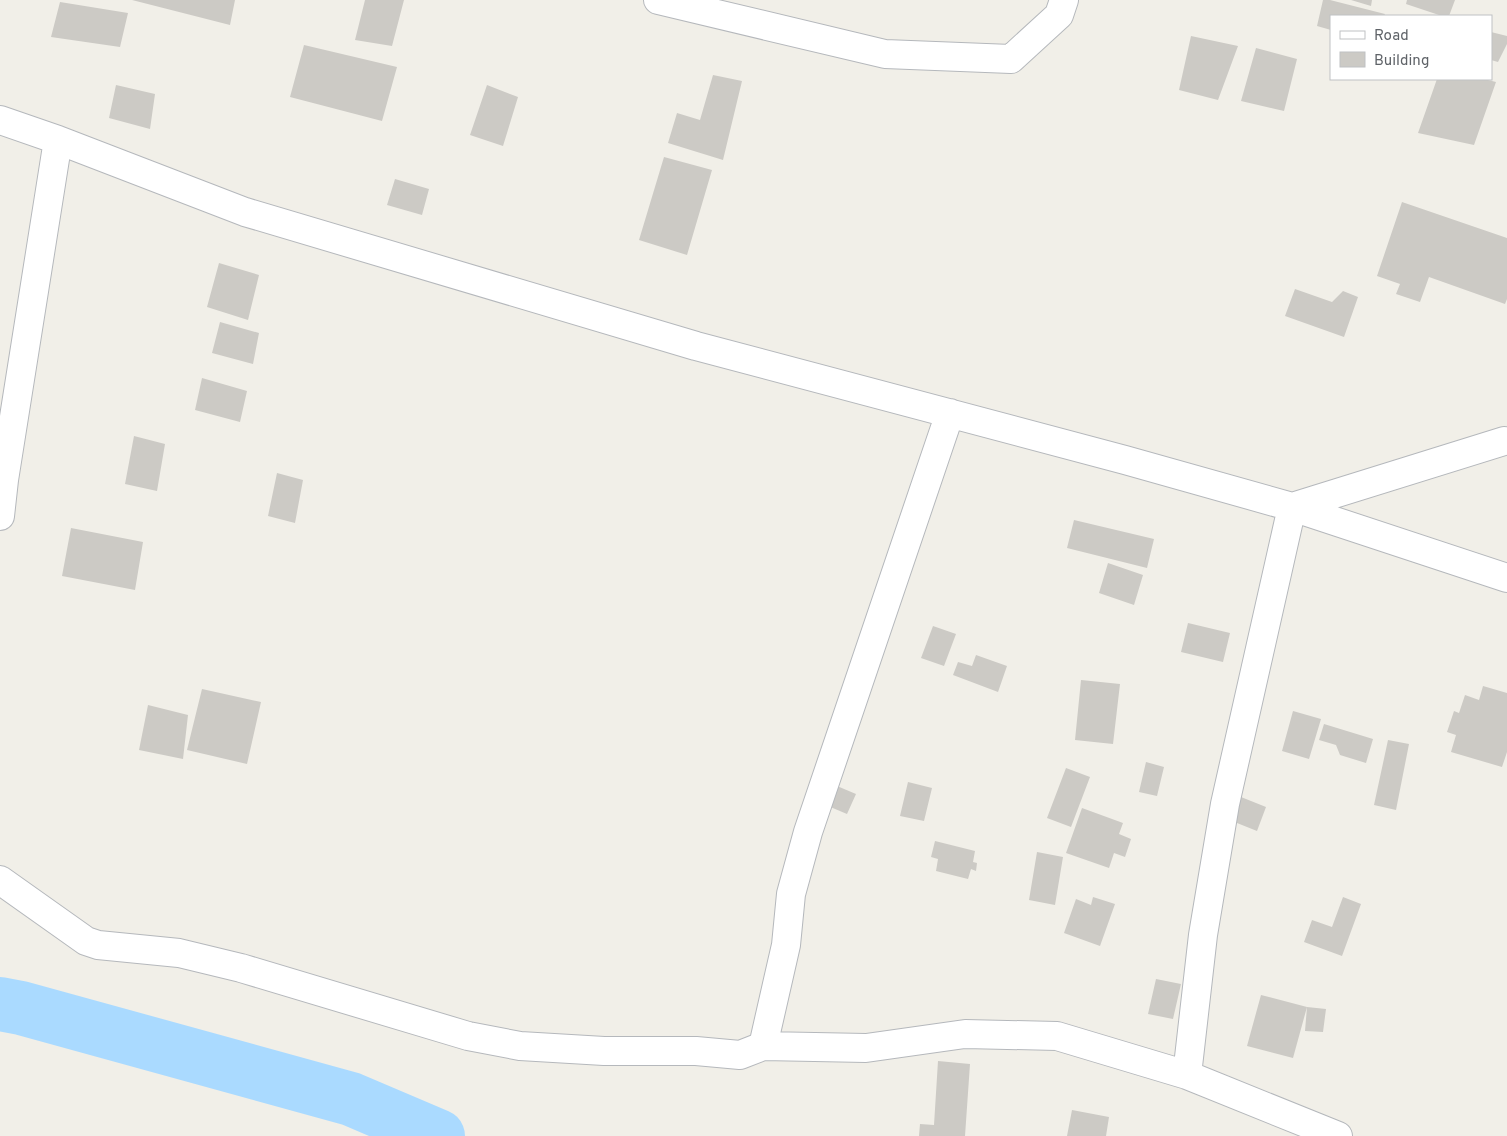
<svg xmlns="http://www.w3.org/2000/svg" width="1507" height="1136" font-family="Overpass,sans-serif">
<rect width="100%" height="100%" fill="#f1efe8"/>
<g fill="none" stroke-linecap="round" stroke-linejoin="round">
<path stroke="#aadaff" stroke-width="54" d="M0,1004L21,1008L351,1099L438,1136"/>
</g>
<path fill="#cccac5" d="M132,0H235L230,25Z
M365,0H404L392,46L355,40Z
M1323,0H1330L1385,14L1384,16H1331V30L1317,26Z
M1351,0H1372L1371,6Z
M1407,0H1455L1449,16H1442L1406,4Z
M60,2L128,13L120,47L51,37Z
M1491,32L1507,36V44L1498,62L1491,60Z
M1191,36L1238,46L1218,100L1179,90Z
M304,45L397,67L382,121L290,97Z
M1256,48L1297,59L1284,111L1241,101Z
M713,75L742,81L723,160L668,143L677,113L700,120Z
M1437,79H1484L1496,82L1474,145L1418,133Z
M116,85L155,94L150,129L109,118Z
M487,85L518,97L503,146L470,135Z
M664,157L712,170L687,255L639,240Z
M395,179L429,189L422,215L387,205Z
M1402,202L1507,238V299L1505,304L1429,277L1420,302L1396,294L1400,284L1377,276Z
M219,263L259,275L248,320L207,307Z
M1295,289L1332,302L1343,291L1358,297L1344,337L1285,316Z
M220,322L259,333L253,364L212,353Z
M202,378L247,391L240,422L195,410Z
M134,436L165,444L157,491L125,484Z
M277,473L303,480L295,523L268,516Z
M1074,520L1154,539L1147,568L1067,548Z
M71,528L143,542L135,590L62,576Z
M1108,563L1143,575L1134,605L1099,593Z
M1188,623L1230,633L1223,662L1181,652Z
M933,626L956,634L944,666L921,658Z
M976,655L1007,666L998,692L953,675L958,662L972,666Z
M1081,680L1120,684L1113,744L1075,740Z
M1483,686L1507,693V752L1502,767L1451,752L1456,735L1447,732L1454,711L1459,713L1465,695L1479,700Z
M202,689L261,702L247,764L187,750Z
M148,705L188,715L183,759L139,750Z
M1293,711L1321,719L1309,759L1282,751Z
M1324,724L1373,739L1366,763L1340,755L1336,745L1319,740Z
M1388,740L1409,744L1396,810L1374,805Z
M1146,762L1164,767L1157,796L1139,792Z
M1066,768L1090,777L1071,827L1047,818Z
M908,782L932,788L924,821L900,816Z
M837,786L856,794L847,814L828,806Z
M1241,797L1266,807L1257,831L1232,821Z
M1082,808L1123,823L1119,834L1131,839L1125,857L1114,853L1109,868L1066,853Z
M935,841L975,851L973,862L977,863L976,871L971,869L968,879L936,871L938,859L931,857Z
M1037,852L1063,857L1055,905L1029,900Z
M1093,897L1115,904L1100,946L1064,933L1076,899L1091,905Z
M1343,897L1361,904L1342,956L1304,942L1312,920L1332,927Z
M1156,979L1181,984L1173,1019L1148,1014Z
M1261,995L1307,1007L1293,1058L1247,1046Z
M1307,1007L1326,1009L1323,1032L1305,1031Z
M938,1061L970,1064L965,1136H919L920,1124L934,1125Z
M1072,1110L1109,1117L1106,1136H1067Z"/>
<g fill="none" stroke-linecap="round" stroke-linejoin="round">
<g stroke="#b5b8bc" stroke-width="30">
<path id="minor" d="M658,0L885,54L1011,59L1059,15L1064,0
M0,120L58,140L245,212L696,346L1125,460L1292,507L1507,578
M0,516L4,480L58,140
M0,880L86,941L98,945L179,953L241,968L468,1036L520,1046L604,1051H696L740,1055L763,1046L866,1048L965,1034L1057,1036L1187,1075L1338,1136
M763,1046L786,945L791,894L808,832L950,413
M1187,1075L1203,935L1225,804L1292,507L1504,441"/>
</g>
<use href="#minor" stroke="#fff" stroke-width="28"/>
</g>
<rect x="1330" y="15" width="162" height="65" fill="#ffffff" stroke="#bfc1c3"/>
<rect x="1340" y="31" width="25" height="8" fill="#ffffff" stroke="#bfc1c3"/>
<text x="1374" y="40" font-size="15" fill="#5f6368">Road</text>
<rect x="1340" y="52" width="25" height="15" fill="#cccac5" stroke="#bfc1c3"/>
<text x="1374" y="65" font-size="15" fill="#5f6368">Building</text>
</svg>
